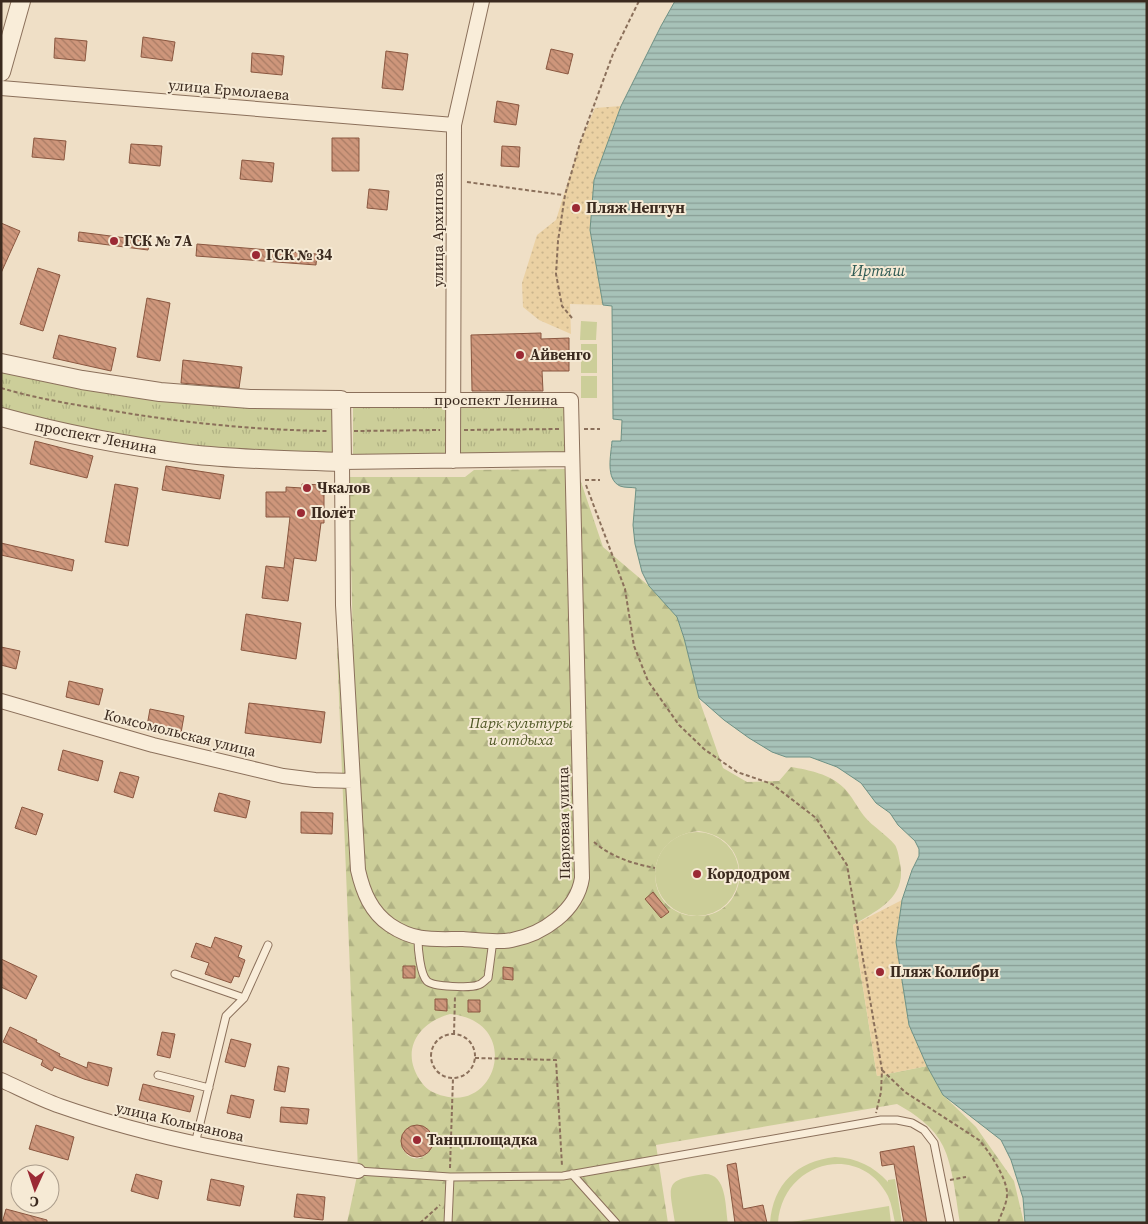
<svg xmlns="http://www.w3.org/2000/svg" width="1148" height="1224" font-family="'Source Serif 4',serif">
<defs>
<pattern id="forest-firs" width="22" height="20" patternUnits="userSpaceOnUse" patternTransform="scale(1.25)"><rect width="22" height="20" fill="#ccce99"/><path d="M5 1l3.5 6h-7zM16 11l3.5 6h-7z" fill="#b0b183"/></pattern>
<pattern id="sand-dots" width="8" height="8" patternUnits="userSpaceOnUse" patternTransform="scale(1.25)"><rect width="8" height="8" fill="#ebd1a3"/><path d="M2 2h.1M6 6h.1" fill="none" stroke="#cab48c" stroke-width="1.8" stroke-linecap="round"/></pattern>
<pattern id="park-tufts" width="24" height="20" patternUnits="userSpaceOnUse" patternTransform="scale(1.25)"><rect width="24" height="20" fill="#ccce99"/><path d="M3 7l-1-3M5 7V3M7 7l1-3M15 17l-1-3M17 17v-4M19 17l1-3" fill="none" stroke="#b0b183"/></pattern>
<pattern id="water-rules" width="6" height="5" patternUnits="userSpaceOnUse" patternTransform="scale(1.25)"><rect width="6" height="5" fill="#a7c2b8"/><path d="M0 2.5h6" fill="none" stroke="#899e95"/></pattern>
<pattern id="building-back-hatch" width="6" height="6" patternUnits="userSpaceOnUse" patternTransform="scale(1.25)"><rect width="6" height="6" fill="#ce967b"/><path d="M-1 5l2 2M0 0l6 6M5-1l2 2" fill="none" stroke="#a87b64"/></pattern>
</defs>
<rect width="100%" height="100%" fill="#efdfc6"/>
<path fill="#ccce99" d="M581,321L597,322L596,340H580Z
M581,344H597V373H581Z
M581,376H597V398H581Z
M655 874a42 42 0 1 1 84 0a42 42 0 1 1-84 0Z
M835,1157C857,1158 873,1166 888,1182V1180L895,1179L902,1223H895C893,1214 892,1205 888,1196C860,1141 782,1161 778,1223H770C773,1184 797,1161 835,1157Z
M705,1174C727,1174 725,1206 728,1223H675C669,1184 663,1180 705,1174Z
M889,1206L891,1223H786Z"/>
<path fill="url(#forest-firs)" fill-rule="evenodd" d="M566,469L580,479L603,547L649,586L677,617L684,638L699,699L723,768L747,782L779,781L791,767C809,770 830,774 844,788C852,796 857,807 864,816C873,827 886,834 895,845C898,850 899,858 900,863C907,898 877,910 853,925L877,1076L927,1066L943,1095L976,1127L1014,1181L1024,1223H960C956,1200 953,1166 943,1146C934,1127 915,1114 897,1104L656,1145L668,1223H347L358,1171L337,648L353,646L349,477H465L474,470ZM699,831C758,839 749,918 696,916C643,915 639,836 699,831ZM450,1014C522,1021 498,1111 444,1096C435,1094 427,1090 422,1083C399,1052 417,1023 450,1014ZM417,1125C453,1131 421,1176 404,1151C396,1139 405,1127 417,1125Z"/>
<path fill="url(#sand-dots)" d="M621,106L594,180L590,230L603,305L570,304L571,334L539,320L523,307L522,283L537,235L556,220L580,143L595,108Z
M902,900L896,942L909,1025L927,1066L877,1076L853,925Z"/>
<path fill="url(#park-tufts)" d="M1,367L336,406V457L191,450L1,412Z
M568,404L569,455L457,457L458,405Z
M353,406H450V457H353Z"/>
<path fill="url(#water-rules)" stroke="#6d9185" d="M675,1H1147V1223H1025L1023,1198L1011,1160L1001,1140L943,1095L927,1066L909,1025L896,942L902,900L912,870L919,856V849L915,841L898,825L890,813L876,803L861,783L837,767L810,757H786L772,752L749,738L724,720L699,698L684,638L677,617L649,586L642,572L635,544L633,525L636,488C631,487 625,488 620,486C605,479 611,455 612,441H621L622,420L613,419L612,306L603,305L590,230L594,180L621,106L661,26Z"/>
<path fill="url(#building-back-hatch)" stroke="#8a5740" d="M143,37L175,42L172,61L141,57Z
M55,38L87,41L85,61L54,58Z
M551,49L573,54L568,74L546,69Z
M386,51L408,54L403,90L382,88Z
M252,53L284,56L282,75L251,72Z
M497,101L519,105L516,125L494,122Z
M34,138L66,141L64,160L32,157Z
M332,138H359V171H332Z
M131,144L162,146L160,166L129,163Z
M502,146L520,147L519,167L501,166Z
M242,160L274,163L272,182L240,179Z
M369,189L389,191L387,210L367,208Z
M1,223L20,231L1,273Z
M79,232L150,241L148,250L78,241Z
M197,244L317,254L316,265L196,256Z
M38,268L60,275L43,331L20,324Z
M147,298L170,303L160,361L137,357Z
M541,333V339L569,338V371H542L543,391H472L471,335Z
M59,335L116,348L111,371L53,358Z
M183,360L242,367L239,388L181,383Z
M35,441L93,456L87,478L30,464Z
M166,466L224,475L220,499L162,490Z
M115,484L138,488L128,546L105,542Z
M302,484L324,485V523H321L316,561L294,558L288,601L262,598L266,566L284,568L290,517H266V492H286V487L302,488Z
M1,543L74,560L72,571L1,555Z
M246,614L301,623L296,659L241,650Z
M1,647L20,651L16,669L1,665Z
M69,681L103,689L99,705L66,697Z
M249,703L325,712L321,743L245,733Z
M150,709L184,716L181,733L147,726Z
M63,750L103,761L98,781L58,770Z
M120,772L139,777L133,798L114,792Z
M219,793L250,801L246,818L214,811Z
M22,807L43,814L36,835L15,828Z
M301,812L333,813L332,834L301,833Z
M653,892L669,912L661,918L645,899Z
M215,937L242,946L238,957L245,960L239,977L234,976L231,983L205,974L209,963L191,957L196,943L211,948Z
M1,959L37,976L26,999L1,987Z
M403,966H415V978H403Z
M503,967L513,968V980L503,979Z
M435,999H447V1011L435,1010Z
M468,1000H480V1012H468Z
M10,1027L37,1040L36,1042L60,1054L59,1056L87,1068L88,1062L112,1068L108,1086L84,1079L54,1067L52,1071L41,1065L43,1060L3,1042Z
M162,1032L175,1034L170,1058L157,1055Z
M231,1039L251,1044L245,1067L225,1062Z
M278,1066L289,1068L285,1092L274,1090Z
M143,1084L194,1096L190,1112L139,1100Z
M231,1095L254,1100L250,1118L227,1113Z
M281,1107L309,1109L307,1124L280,1122Z
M401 1141a16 16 0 1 1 32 0a16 16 0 1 1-32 0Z
M36,1125L74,1137L68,1160L29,1149Z
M914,1146L927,1223H904L894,1164L882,1166L880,1152Z
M736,1163L743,1209L763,1205L767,1223H735L727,1165Z
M136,1174L162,1181L158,1199L131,1191Z
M211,1179L244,1186L240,1206L207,1200Z
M297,1194L325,1197L323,1220L294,1217Z
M6,1209L47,1220V1223H2Z"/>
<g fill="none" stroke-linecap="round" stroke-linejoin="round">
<g stroke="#8b705b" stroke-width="9">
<path id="service" d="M418,939C418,948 420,974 427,981C433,987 471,988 478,985C482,984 485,980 488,978L493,940
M175,974L244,998
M158,1075L209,1088
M195,1144L226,1016L244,998L268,945
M358,1171L450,1177L563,1176L881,1120H897L912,1123L924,1130L934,1143L950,1223
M572,1174L616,1223
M448,1223L450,1177"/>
</g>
<g stroke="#8b705b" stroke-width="16">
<path id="minor" d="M1,88L454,125
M341,400H571L582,878C577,911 543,934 512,940C497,943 479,940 463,939C434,939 415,942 390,925C371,912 363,892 358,870L343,605L342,462L572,459
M453,461L454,125L482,1
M1,701L153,745L283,776L315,780L353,781
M1,1080C21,1089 40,1099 60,1106C157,1140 257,1157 358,1171"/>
</g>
<g stroke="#8b705b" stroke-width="20">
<path id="tertiary" d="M1,72L21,1
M1,363L82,380L160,392L250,399L341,400L342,462C291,460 240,460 189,454C126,446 63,434 1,417"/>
</g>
<path stroke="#8b705b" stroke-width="2" stroke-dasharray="4 2.5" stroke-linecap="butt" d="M467,182L563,195
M572,318L562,306L556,274L558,241L565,195L580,143L613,54L639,1
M1,388C38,399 76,405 114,411C185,423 255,430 327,431
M584,429H600
M464,430L560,429
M354,431L440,430
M585,480H600
M586,485L625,589L634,646L648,681L679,725L704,749L737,772L772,784L816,818L847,865L882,1070L881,1092L876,1113
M594,842C611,857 634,864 655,868
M454,1034L455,996
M431 1056a22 22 0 1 1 44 0a22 22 0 1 1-44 0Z
M475,1058L556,1060L562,1166
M882,1070L905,1092L979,1140C989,1151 1006,1177 1007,1192C1008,1202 1001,1214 998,1223
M450,1168L453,1078
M950,1180L966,1177
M420,1223L440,1205"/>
<use href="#service" stroke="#f9edd9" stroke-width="7"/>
<use href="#minor" stroke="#f9edd9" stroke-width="14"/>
<use href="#tertiary" stroke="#f9edd9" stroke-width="18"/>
</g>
<g fill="#9b2a35" stroke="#f6ead5" stroke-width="2">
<circle cx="576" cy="208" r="5"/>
<circle cx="114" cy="241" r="5"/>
<circle cx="256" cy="255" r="5"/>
<circle cx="520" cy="355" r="5"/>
<circle cx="307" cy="488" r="5"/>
<circle cx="301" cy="513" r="5"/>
<circle cx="697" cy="874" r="5"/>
<circle cx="880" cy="972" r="5"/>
<circle cx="417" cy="1140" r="5"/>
</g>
<g text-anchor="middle" stroke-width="4" stroke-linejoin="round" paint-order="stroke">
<g font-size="15" fill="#3b2a1f" stroke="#f6ead5">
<text transform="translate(229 90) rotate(5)" y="5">улица Ермолаева</text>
<text transform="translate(438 230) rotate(-90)" y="5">улица Архипова</text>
<text x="496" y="405">проспект Ленина</text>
<text transform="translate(96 437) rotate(11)" y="5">проспект Ленина</text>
<text transform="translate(180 733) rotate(14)" y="5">Комсомольская улица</text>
<text transform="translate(564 823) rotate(-91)" y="5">Парковая улица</text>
<text transform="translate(180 1122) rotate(13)" y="5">улица Колыванова</text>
</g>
<g font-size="15" font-weight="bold" fill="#3b2a1f" stroke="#f6ead5" text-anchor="start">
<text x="586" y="213">Пляж Нептун</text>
<text x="124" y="246">ГСК № 7А</text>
<text x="266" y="260">ГСК № 34</text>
<text x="530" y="360">Айвенго</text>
<text x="317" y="493">Чкалов</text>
<text x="311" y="518">Полёт</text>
<text x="707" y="879">Кордодром</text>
<text x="890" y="977">Пляж Колибри</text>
<text x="427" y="1145">Танцплощадка</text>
</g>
<g font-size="15" font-style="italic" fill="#4f5725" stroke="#f6ead5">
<text x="521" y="728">Парк культуры<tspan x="521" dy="17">и отдыха</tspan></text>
</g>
<g font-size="16" font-style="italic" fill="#2e5a53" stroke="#f6ead5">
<text x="878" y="276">Иртяш</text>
</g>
</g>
<rect width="1148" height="1224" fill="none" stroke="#3b2a1f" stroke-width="5"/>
<g transform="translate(35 1189) rotate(183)"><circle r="24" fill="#f6ead5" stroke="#ab9d8c"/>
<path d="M0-4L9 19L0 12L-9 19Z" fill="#9b2a35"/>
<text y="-8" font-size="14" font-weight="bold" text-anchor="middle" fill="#3b2a1f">С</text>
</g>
</svg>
